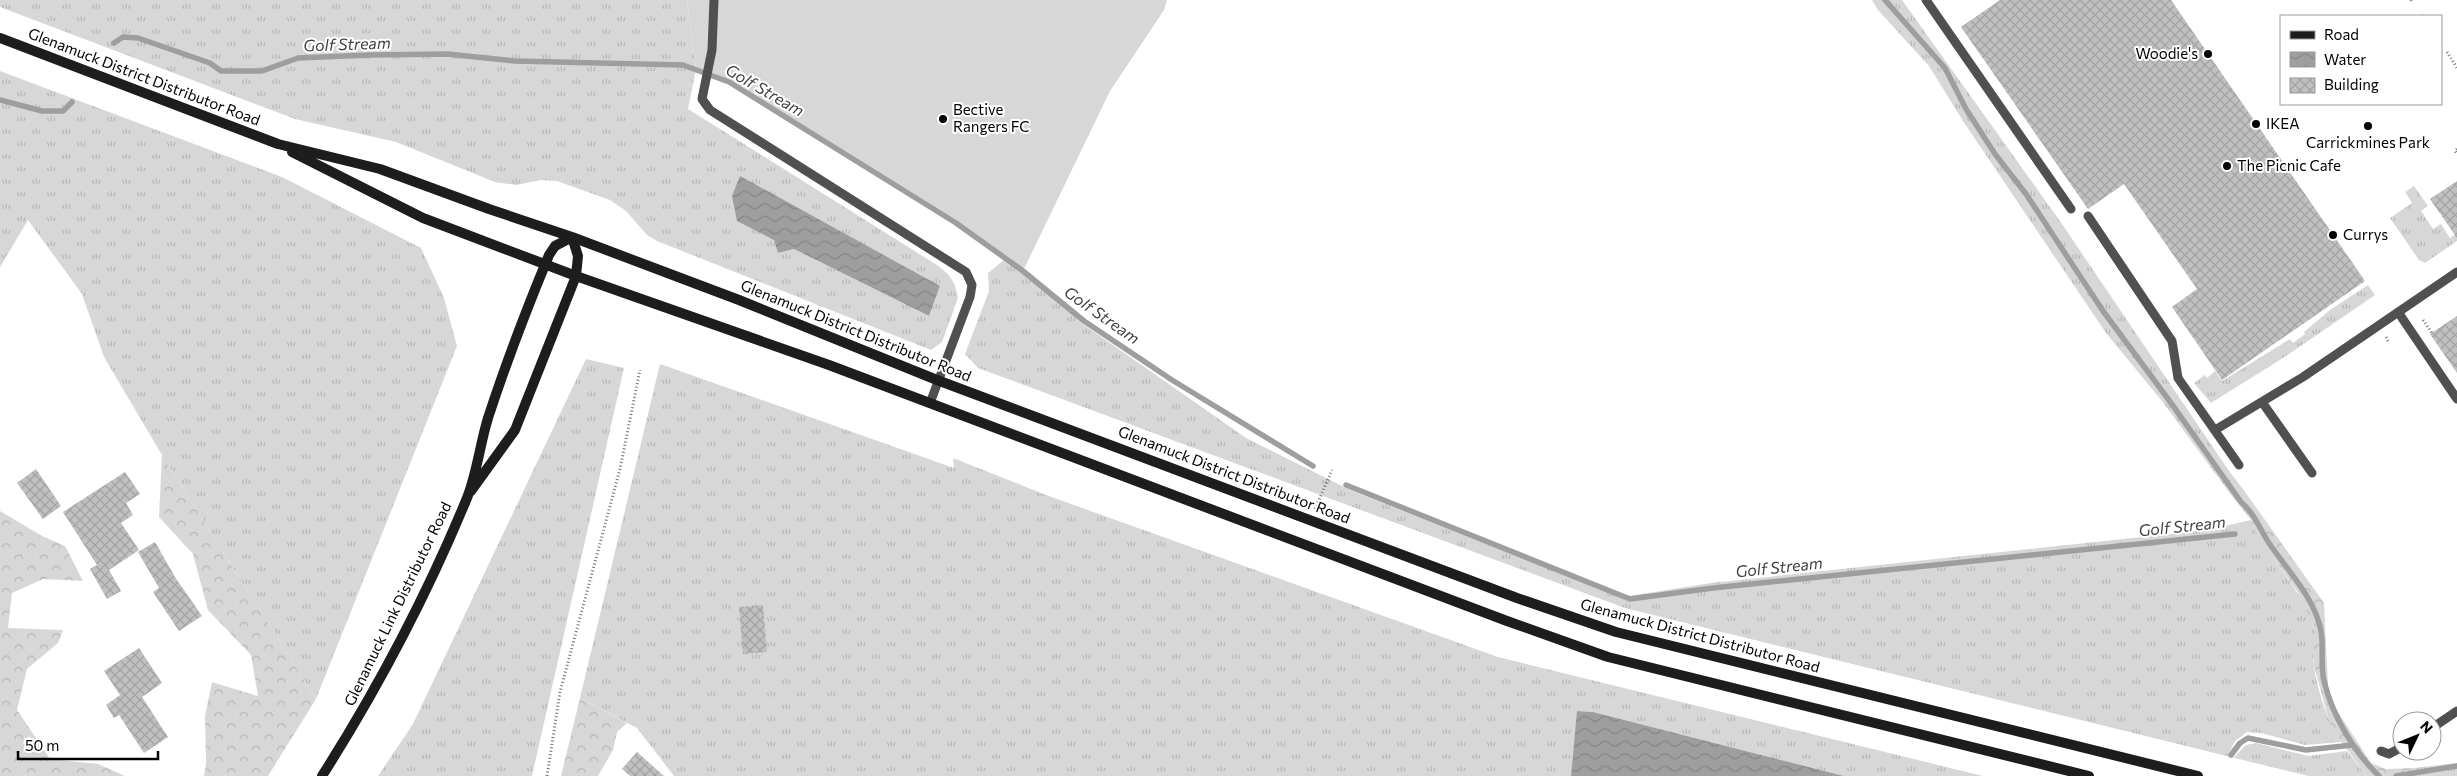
<svg xmlns="http://www.w3.org/2000/svg" width="2457" height="776" font-family="Commissioner,sans-serif">
<defs>
<pattern id="grass-tufts" width="24" height="20" patternUnits="userSpaceOnUse" patternTransform="scale(1.25)"><rect width="24" height="20" fill="#d7d7d7"/><path d="M3 7l-1-3M5 7V3M7 7l1-3M15 17l-1-3M17 17v-4M19 17l1-3" fill="none" stroke="#b7b7b7"/></pattern>
<pattern id="forest-crowns" width="20" height="18" patternUnits="userSpaceOnUse" patternTransform="scale(1.25)"><rect width="20" height="18" fill="#d7d7d7"/><path d="M2 6a3 3 0 1 1 6 0M12 15a3 3 0 1 1 6 0" fill="none" stroke="#b7b7b7"/></pattern>
<pattern id="water-waves" width="16" height="10" patternUnits="userSpaceOnUse" patternTransform="scale(1.25)"><rect width="16" height="10" fill="#9e9e9e"/><path d="M0 5q4-4 8 0t8 0" fill="none" stroke="#868686"/></pattern>
<pattern id="building-cross-hatch" width="8" height="8" patternUnits="userSpaceOnUse" patternTransform="scale(1.25)"><rect width="8" height="8" fill="#c0c0c0"/><path d="M0 0l8 8M0 8l8-8" fill="none" stroke="#a3a3a3"/></pattern>
</defs>
<rect width="100%" height="100%" fill="#fff"/>
<path fill="url(#grass-tufts)" fill-rule="evenodd" d="M0,0H687L696,69L688,109L937,265L948,274L955,285L958,298L942,342L931,350L657,241L647,235L626,211L610,200L557,181L541,180L516,185L495,182L396,142L295,119L0,7ZM775,240L940,286L929,316L794,249L778,253Z
M1872,0H1902L2062,224L2229,471L2243,489L2231,495L2162,401L2106,333L1963,121L1929,66L1878,10Z
M0,71L282,177L421,248L444,298L457,346L316,699L162,455L104,357L82,294L28,220L0,267Z
M2414,186L2428,206L2421,211L2433,229L2441,224L2450,238L2457,233V241L2425,263L2419,260L2390,218L2412,203L2405,192Z
M1005,259L1049,292L1080,322L1246,438L1350,490L1627,600L1629,596L1711,583L2207,530L2251,520C2267,558 2300,586 2313,625C2318,638 2312,654 2314,667C2318,692 2327,721 2341,742L2305,745L2261,733L2247,732L2235,741L2229,753L2234,757L2246,745L2256,743L2308,756L2347,751L2367,776H2308L1625,608L978,368L965,354L989,291L988,273Z
M2368,285L2375,295L2283,358L2211,403L2194,383L2205,375L2207,378L2215,371L2222,381L2290,339L2293,343L2305,334L2304,332L2330,310Z
M586,359L624,368L532,776H378L413,724Z
M660,364L954,468L953,458L1046,495L1498,657L1983,776H1844L1593,712L1578,711L1571,776H674L637,728L580,698Z
M2457,763V776H2415L2414,768Z"/>
<path fill="url(#forest-crowns)" d="M162,455L316,699L268,776H204L206,763L205,716L212,682L258,696L251,655L208,610L193,554L159,517Z
M2243,489L2324,603L2328,686L2336,709L2371,763L2386,769L2414,768L2415,776H2367L2331,728L2314,666V627L2297,591L2258,537L2251,520L2231,495Z
M0,511L42,536L65,546L83,581L43,579L12,593L8,628L63,630L58,643L27,669L17,710L50,759L98,764L125,776H0Z
M580,698L627,723L617,732L613,750L598,776H561Z"/>
<path fill="#d7d7d7" d="M687,0H1167L1164,10L1110,91L1023,271L956,223L729,82L696,69Z"/>
<path fill="url(#water-waves)" d="M740,176L940,286L929,316L794,249L778,253L774,240L737,221L732,196Z
M1577,711L1593,712L1844,776H1571Z"/>
<g fill="none" stroke-linecap="round" stroke-linejoin="round">
<path stroke="#9e9e9e" stroke-width="5.5" d="M1885,0L1945,68L1966,109L1995,154L2026,194L2103,311L2171,403L2241,502C2255,514 2259,528 2269,543C2287,570 2315,598 2321,631C2324,647 2320,665 2324,681C2332,715 2354,752 2379,776
M114,43L123,37L138,38L210,63L221,71H262L298,58L370,55L447,54L515,61L683,65L729,82L956,223L1023,271L1084,321L1172,380L1313,466
M0,100L42,111H63L72,102
M1346,485L1630,599L1713,588L2235,534
M2231,755L2240,743L2248,738L2306,750L2353,745
M2396,776L2457,766"/>
</g>
<path fill="url(#building-cross-hatch)" d="M2000,0H2171L2365,281L2222,380L2172,307L2197,289L2124,184L2088,209L1961,27Z
M2457,181V238L2430,199Z
M2457,316V373L2430,334Z
M36,469L61,506L43,519L17,483Z
M125,472L140,494L126,503L133,515L121,523L139,550L109,570L121,591L107,599L90,569L97,565L63,512Z
M155,542L175,577L202,616L179,631L153,592L159,588L138,552Z
M763,605L767,652L743,654L739,607Z
M139,648L162,683L142,697L168,737L144,753L119,715L114,718L106,705L120,695L104,671Z
M637,752L664,776H630L622,769Z"/>
<g fill="none" stroke-linecap="round" stroke-linejoin="round">
<path stroke="#727272" stroke-width="3" stroke-dasharray="1 2.5" stroke-linecap="butt" d="M2411,0L2412,2
M2422,16H2423
M2447,52L2457,68
M2457,149L2455,151L2457,154
M2423,320L2432,333
M2386,337L2389,343
M1315,509L1332,470
M547,776L560,692L620,469L640,370"/>
<path stroke="#505050" stroke-width="9" d="M714,0L712,50L702,99L710,110L966,272L972,285L970,297L930,403
M1926,0L2071,209
M2088,216L2172,341L2178,378L2239,465
M2398,312L2457,399
M2262,402L2312,473
M2215,430L2303,377L2457,272
M2432,728L2457,711
M2381,751L2389,754L2402,747"/>
<path stroke="#1d1d1d" stroke-width="10" d="M0,38L278,144L380,169L489,209L572,237L739,300L937,380L1517,598L1616,632L2198,776
M292,152L423,218L576,276L829,365L1507,621L1608,657L2089,776
M471,491L515,430L576,276L578,256L572,237
M322,776C378,688 427,595 467,498C477,473 480,444 488,418C506,363 527,308 549,255L555,246L572,237"/>
</g>
<g fill="#000" stroke="#fff" stroke-width="2">
<circle cx="2208" cy="54" r="5"/>
<circle cx="943" cy="119" r="5"/>
<circle cx="2256" cy="124" r="5"/>
<circle cx="2368" cy="126" r="5"/>
<circle cx="2227" cy="166" r="5"/>
<circle cx="2333" cy="235" r="5"/>
</g>
<g text-anchor="middle" stroke-width="4" stroke-linejoin="round" paint-order="stroke">
<g font-size="15" fill="#000" stroke="#fff" text-anchor="start">
<text x="2198" y="59" text-anchor="end">Woodie's</text>
<text x="953" y="115">Bective<tspan x="953" dy="17">Rangers FC</tspan></text>
<text x="2266" y="129">IKEA</text>
<text x="2368" y="148" text-anchor="middle">Carrickmines Park</text>
<text x="2237" y="171">The Picnic Cafe</text>
<text x="2343" y="240">Currys</text>
</g>
<g font-size="15" fill="#000" stroke="#fff">
<text transform="translate(144 77) rotate(21)" y="5">Glenamuck District Distributor Road</text>
<text transform="translate(856 331) rotate(22)" y="5">Glenamuck District Distributor Road</text>
<text transform="translate(1234 475) rotate(21)" y="5">Glenamuck District Distributor Road</text>
<text transform="translate(398 604) rotate(-64)" y="5">Glenamuck Link Distributor Road</text>
<text transform="translate(1700 636) rotate(15)" y="5">Glenamuck District Distributor Road</text>
</g>
<g font-size="16" font-style="italic" fill="#3f3f3f" stroke="#fff">
<text transform="translate(347 44) rotate(-2)" y="6">Golf Stream</text>
<text transform="translate(765 90) rotate(30)" y="6">Golf Stream</text>
<text transform="translate(1102 315) rotate(35)" y="6">Golf Stream</text>
<text transform="translate(2182 526) rotate(-6)" y="6">Golf Stream</text>
<text transform="translate(1779 567) rotate(-6)" y="6">Golf Stream</text>
</g>
</g>
<rect x="2280" y="15" width="162" height="90" fill="#ffffff" stroke="#999999"/>
<rect x="2290" y="31" width="25" height="8" fill="#1d1d1d" stroke="#999999"/>
<text x="2324" y="40" font-size="15" fill="#000000">Road</text>
<rect x="2290" y="52" width="25" height="15" fill="url(#water-waves)" stroke="#999999"/>
<text x="2324" y="65" font-size="15" fill="#000000">Water</text>
<rect x="2290" y="78" width="25" height="15" fill="url(#building-cross-hatch)" stroke="#999999"/>
<text x="2324" y="90" font-size="15" fill="#000000">Building</text>
<g transform="translate(2417 736) rotate(47)"><circle r="24" fill="#ffffff" stroke="#999999"/>
<path d="M0-4L9 19L0 12L-9 19Z" fill="#000000"/>
<text y="-8" font-size="14" font-weight="bold" text-anchor="middle" fill="#000000">N</text>
</g>
<path d="M18 751v8h140v-8" fill="none" stroke="#000000" stroke-width="2.5"/>
<text x="25" y="751" font-size="15" fill="#000000" stroke="#ffffff" stroke-width="4" paint-order="stroke">50 m</text>
</svg>
